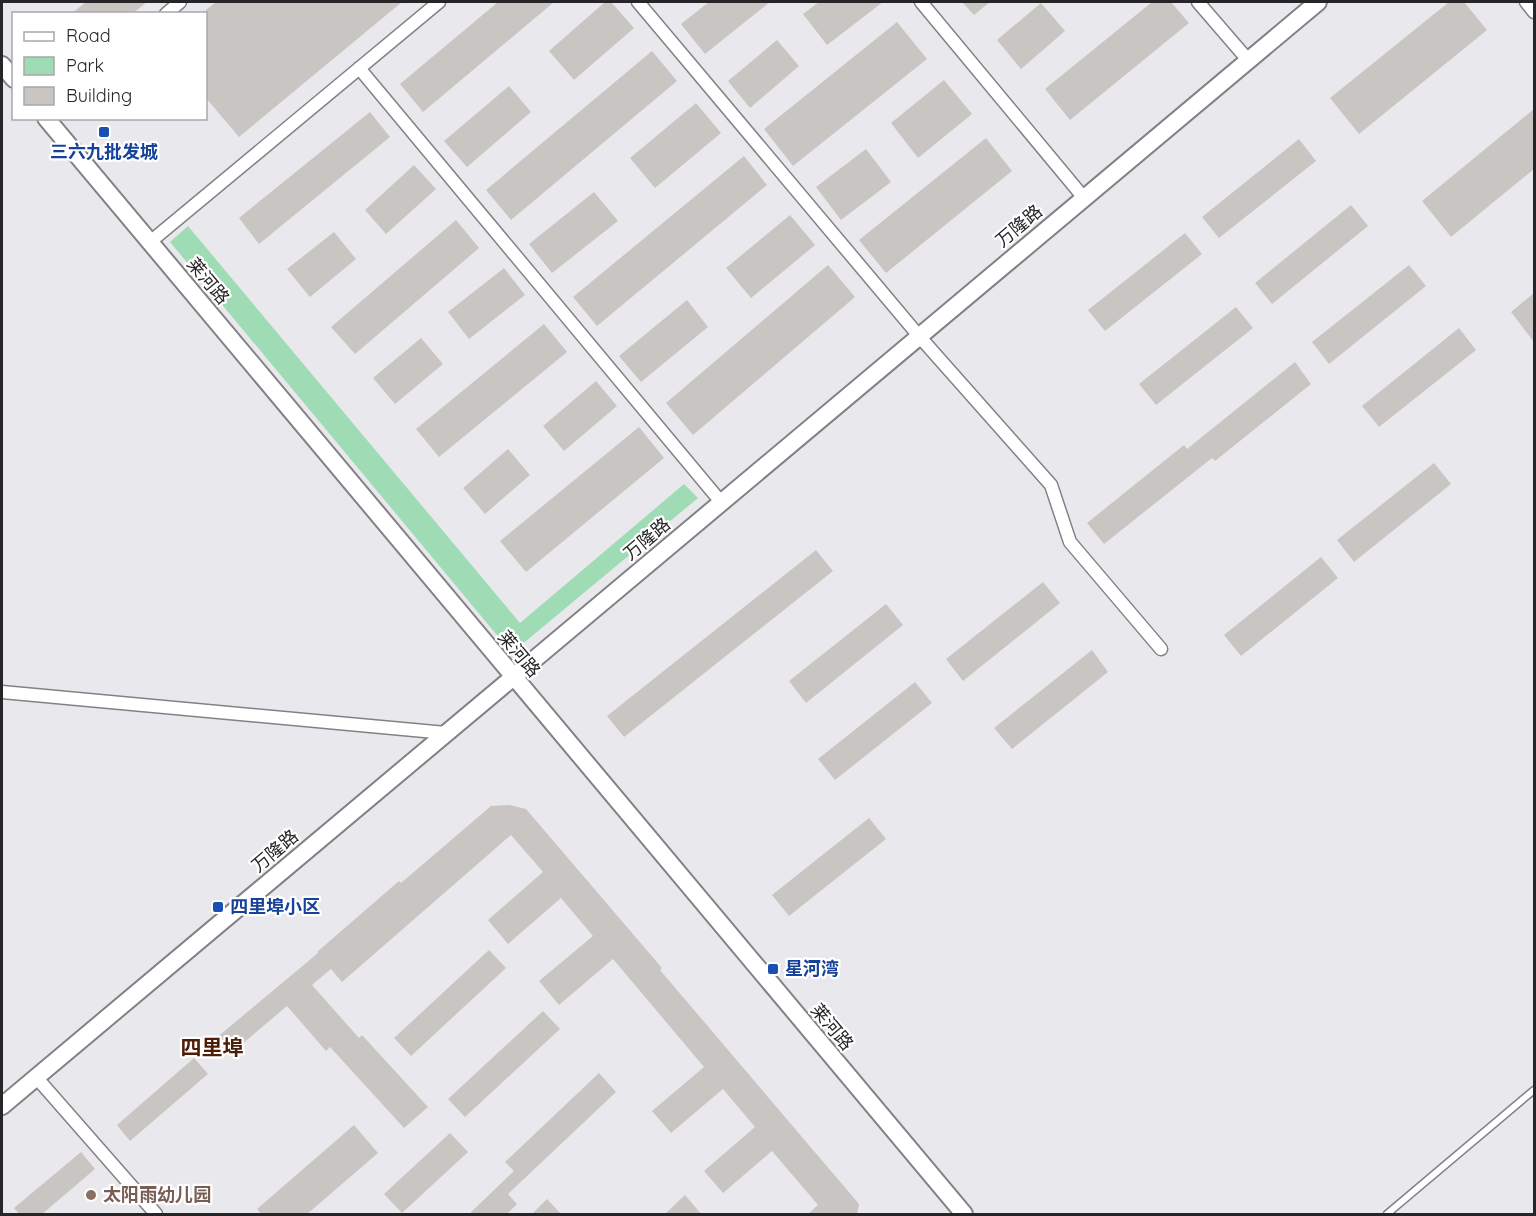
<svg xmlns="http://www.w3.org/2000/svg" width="1536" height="1216" font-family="Quicksand,'Noto Sans SC',sans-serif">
<rect width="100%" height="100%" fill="#e9e9ed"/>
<path fill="#9fdcb5" d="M188,226L520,623L684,484L698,498L520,646H506L170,242Z"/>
<path fill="#c8c5c2" d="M86,2H147L132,14H71Z
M216,2H402L239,137L206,98V10Z
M498,2H554L423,112L400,84Z
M605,2H611L634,28L574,80L549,51Z
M709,2H770L705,54L681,24Z
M819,2H883L827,45L803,14Z
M962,2H990L974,15Z
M1152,2H1171L1189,23L1070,120L1045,89Z
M1449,2H1464L1487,30L1359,134L1330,98Z
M1041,3L1065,31L1021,69L997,40Z
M897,22L927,59L793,166L764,129Z
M777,40L799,66L750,108L728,81Z
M652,51L677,81L511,220L486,190Z
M944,80L972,114L918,158L891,123Z
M509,86L531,112L467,167L444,141Z
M696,103L721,133L655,188L630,158Z
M1534,109V169L1451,237L1422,201Z
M370,112L390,137L259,244L239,218Z
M986,138L1012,171L886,273L859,240Z
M1299,139L1316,161L1219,238L1202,217Z
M866,149L891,182L841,220L816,187Z
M744,156L767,185L597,326L573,297Z
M414,165L436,189L386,234L365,210Z
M594,192L618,221L552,273L529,244Z
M1351,205L1368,226L1272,304L1255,283Z
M790,215L815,245L751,298L726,268Z
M456,220L479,248L355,354L331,327Z
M334,232L356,259L310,297L287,269Z
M1185,233L1202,254L1105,331L1088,310Z
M828,265L855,297L693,435L666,403Z
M1409,265L1426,286L1329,364L1312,342Z
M504,268L525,295L469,339L448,312Z
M1534,293V342L1511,312Z
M687,300L708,327L641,382L619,356Z
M1236,307L1253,328L1156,405L1139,384Z
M544,324L567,352L439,457L416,429Z
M1459,328L1476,350L1379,427L1362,406Z
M421,338L443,364L395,404L373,378Z
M1295,362L1311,384L1215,461L1212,458L1104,544L1087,523L1184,445L1187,449Z
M596,381L617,406L564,451L543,426Z
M639,427L664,458L526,572L500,541Z
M508,449L530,475L485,514L463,488Z
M1434,463L1451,484L1354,562L1337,540Z
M816,550L833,571L624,737L607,716Z
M1321,557L1338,578L1241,656L1224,635Z
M1043,582L1060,603L963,681L946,659Z
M886,604L903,625L806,703L789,681Z
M1092,650L1108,672L1012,749L994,728Z
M915,682L932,703L835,780L818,759Z
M509,805L526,809L662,968L660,970L859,1204L857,1215H807L818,1205L772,1151L723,1193L704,1171L755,1127L723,1089L671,1133L652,1111L704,1067L613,959L559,1005L539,981L593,936L561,898L508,944L488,920L543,872L511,835L342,982L331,969L312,985L359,1038L362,1035L428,1107L404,1128L330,1047L326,1051L287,1006L229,1055L215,1039L318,953L317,952L399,881L401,883L491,806Z
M869,818L886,839L789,916L772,895Z
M489,950L506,968L411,1056L394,1038Z
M543,1011L560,1029L465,1117L448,1099Z
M194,1058L208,1074L130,1141L117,1125Z
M599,1073L616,1092L508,1194L517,1204L506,1215H468L514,1171L505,1162Z
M354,1125L378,1153L306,1215H262L257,1209Z
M450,1133L468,1152L402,1213L384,1194Z
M81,1152L95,1169L41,1215H20L14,1208Z
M685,1195L702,1215H664Z
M547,1199L562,1215H531Z"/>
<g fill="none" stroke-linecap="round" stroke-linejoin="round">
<g stroke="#828286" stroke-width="9">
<path id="lane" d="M1387,1214L1534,1090"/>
</g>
<g stroke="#828286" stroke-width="15">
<path id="street" d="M638,2L919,336L1051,485L1070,542L1161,649
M921,2L1084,198
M1198,2L1248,60
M1526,2L1534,12
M166,14L180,2
M359,68L721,502
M150,242L439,2
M2,692L446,733
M36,1077L156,1214"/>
</g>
<g stroke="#828286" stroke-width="20">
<path id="secondary" d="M2,65L14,79
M46,118L964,1214
M2,1106L1318,2"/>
</g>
<use href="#lane" stroke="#fff" stroke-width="6"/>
<use href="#street" stroke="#fff" stroke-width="12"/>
<use href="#secondary" stroke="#fff" stroke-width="16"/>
</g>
<g fill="#1a4fb4" stroke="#fff" stroke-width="2">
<rect x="98" y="126" width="12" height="12" rx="3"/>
<rect x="212" y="901" width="12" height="12" rx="3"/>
<rect x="767" y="963" width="12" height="12" rx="3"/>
</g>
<circle fill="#8d6e63" stroke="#fff" stroke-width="2" cx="91" cy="1195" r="6"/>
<g text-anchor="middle" stroke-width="4.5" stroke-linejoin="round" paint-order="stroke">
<g font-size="18" font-weight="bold" fill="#164399" stroke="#fff" text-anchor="start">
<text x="104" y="158" text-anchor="middle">三六九批发城</text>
<text x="230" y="913">四里埠小区</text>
<text x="785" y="975">星河湾</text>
</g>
<g font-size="18" fill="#262527" stroke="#fff">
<text transform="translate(1019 226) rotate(-40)" y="6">万隆路</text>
<text transform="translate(208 281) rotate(50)" y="6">莱河路</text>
<text transform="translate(647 539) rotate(-40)" y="6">万隆路</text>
<text transform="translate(519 654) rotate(50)" y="6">莱河路</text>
<text transform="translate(275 851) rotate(-40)" y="6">万隆路</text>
<text transform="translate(832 1027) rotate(50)" y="6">莱河路</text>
</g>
<g font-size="18" font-weight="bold" fill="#785e54" stroke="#fff" text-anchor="start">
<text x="103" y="1201">太阳雨幼儿园</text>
</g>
<g font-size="21" font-weight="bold" fill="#4d1d05" stroke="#fff">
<text x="212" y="1055">四里埠</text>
</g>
</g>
<rect width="1536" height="1216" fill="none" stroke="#262527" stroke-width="6"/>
<rect x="12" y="12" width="195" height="108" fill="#ffffff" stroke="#a8a8a9" stroke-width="1.5"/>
<rect x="24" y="32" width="30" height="9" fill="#ffffff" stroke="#a8a8a9" stroke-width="1.5"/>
<text x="66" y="42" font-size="18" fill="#262527">Road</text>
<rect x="24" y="57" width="30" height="18" fill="#9fdcb5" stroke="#a8a8a9" stroke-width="1.5"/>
<text x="66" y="72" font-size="18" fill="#262527">Park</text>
<rect x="24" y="87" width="30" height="18" fill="#c8c5c2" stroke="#a8a8a9" stroke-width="1.5"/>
<text x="66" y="102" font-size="18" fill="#262527">Building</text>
</svg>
